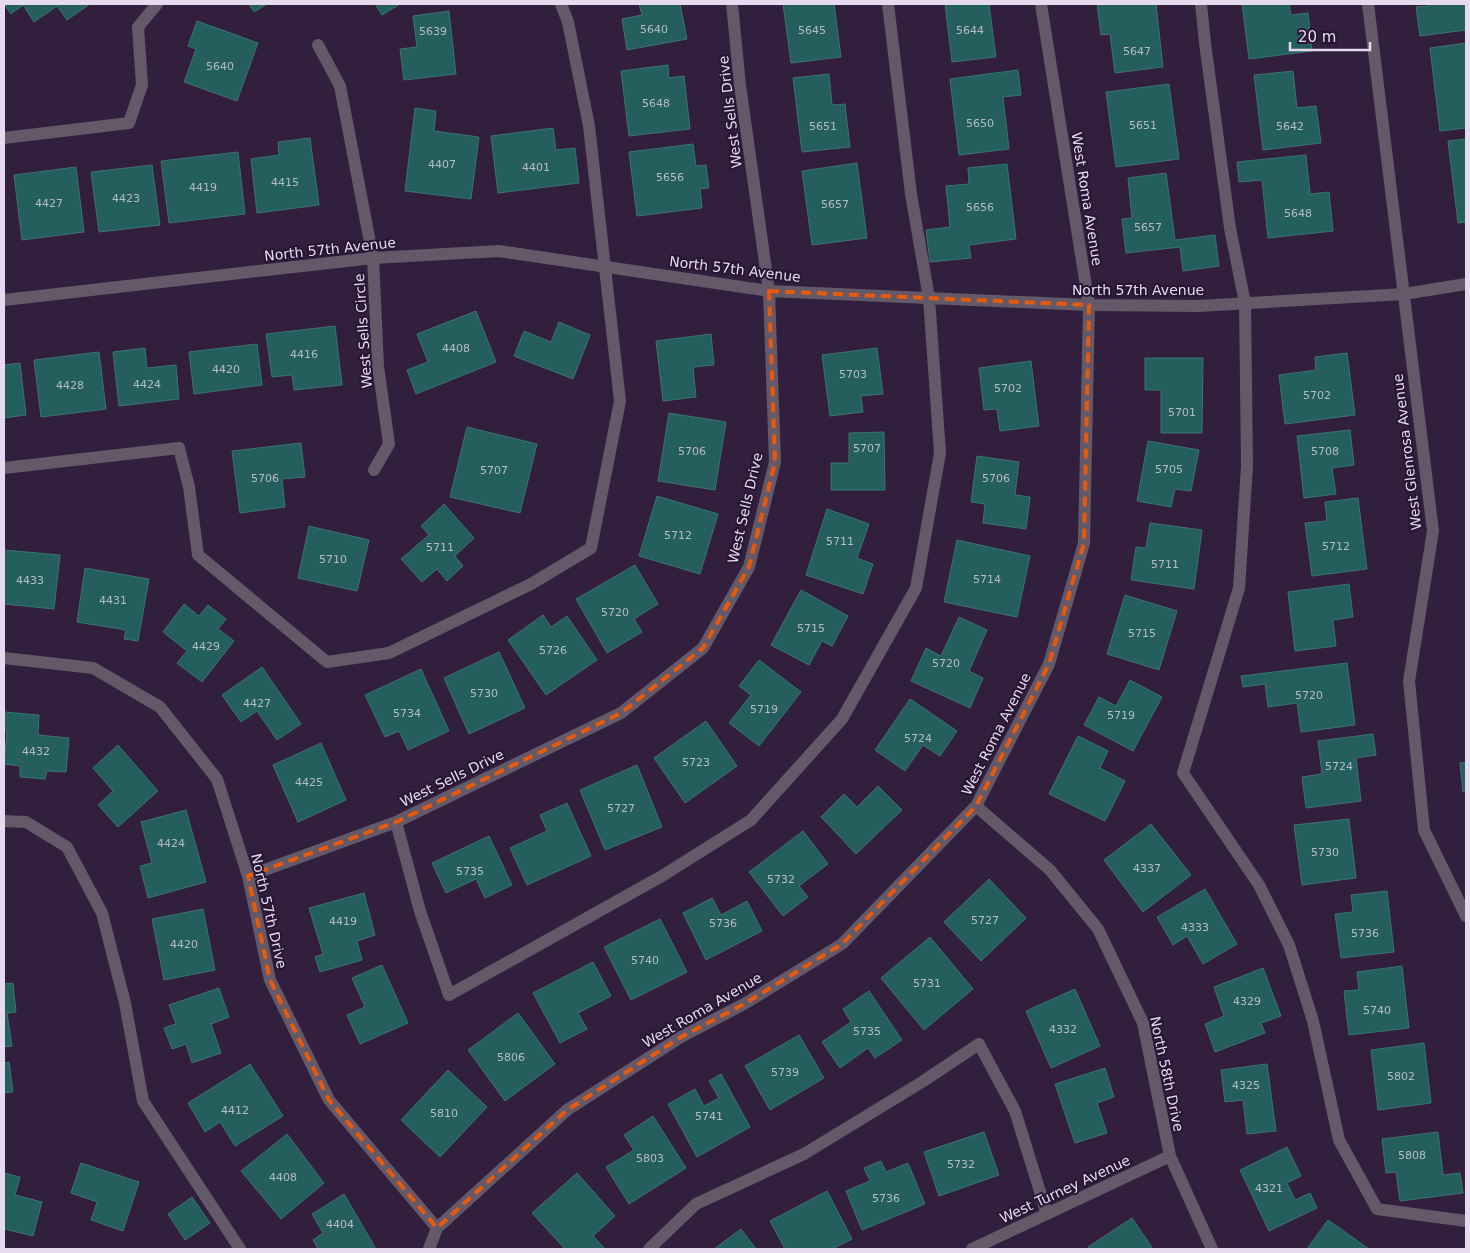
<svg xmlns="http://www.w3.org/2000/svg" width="1470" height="1253" font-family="'DejaVu Sans',sans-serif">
<rect width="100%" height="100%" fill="#321f3e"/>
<path fill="#255f5d" stroke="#3b7471" d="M4,4H90L67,20L57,6L34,22L23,5L11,14Z
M249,4H267L254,12Z
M375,4H400L382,15Z
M639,4H680L687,39L627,50L622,19L642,15Z
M783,4H834L841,57L791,63Z
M945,4H989L996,57L952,62Z
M1097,4H1156L1163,67L1115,73L1110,34L1101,35Z
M1242,4H1289L1291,15L1308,13L1312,51L1249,59Z
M1428,4H1466V30L1420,36L1416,7L1428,6Z
M449,11L456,74L404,80L400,49L417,47L413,16Z
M197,21L258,43L237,101L184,82L196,49L188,46Z
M1466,43V128L1440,131L1430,48Z
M668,65L669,78L684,76L690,129L629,136L621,71Z
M1018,70L1021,95L1003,97L1009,149L959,155L950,79Z
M1293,71L1297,108L1316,106L1321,143L1263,150L1254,75Z
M829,74L832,105L845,104L850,147L802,152L793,78Z
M1169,84L1179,159L1116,167L1106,92Z
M415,108L436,111L434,131L479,137L471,199L405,191Z
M553,128L556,150L575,148L579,183L498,193L491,136Z
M310,138L319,205L257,213L251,159L279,155L278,142Z
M1466,139V222L1458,223L1448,141Z
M693,144L696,166L706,165L709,188L700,189L702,208L637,216L629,152Z
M238,152L245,214L169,223L161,161Z
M1306,155L1310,194L1329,192L1333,231L1268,238L1262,180L1239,182L1237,162Z
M857,163L867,238L812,245L802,171Z
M1007,164L1016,239L969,245L971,258L930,262L926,230L950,227L946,186L969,184L968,168Z
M152,165L160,225L99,232L91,172Z
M76,167L84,232L22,240L14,175Z
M1166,173L1175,240L1215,235L1219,266L1183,271L1180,247L1126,253L1122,219L1132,218L1128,178Z
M476,311L496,362L416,394L407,370L428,362L417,334Z
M559,322L590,335L573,379L514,356L524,331L551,342Z
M335,326L342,385L294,390L292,375L272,377L266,334Z
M711,334L714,365L693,367L696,397L663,401L656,341Z
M257,344L262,385L194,394L189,352Z
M145,348L147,368L176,365L179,399L119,406L113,352Z
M877,348L883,394L861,396L863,412L830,416L822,355Z
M99,352L106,409L41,417L34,360Z
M1347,353L1355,415L1285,424L1279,375L1316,370L1315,357Z
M1145,358H1203L1202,433H1161V390H1145Z
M1031,361L1039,426L1000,431L997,409L984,410L979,368Z
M20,363L26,415L4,418V365Z
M669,413L726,422L715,490L658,481Z
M467,427L537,444L520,513L450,497Z
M1350,430L1354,465L1332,468L1336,494L1304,498L1297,436Z
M884,432L885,490H831V463H849V433Z
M1148,441L1199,450L1191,491L1175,489L1171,507L1137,501Z
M301,443L305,477L282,479L285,507L240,513L232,451Z
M977,456L1019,462L1015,495L1030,497L1026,529L983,523L985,504L971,502Z
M657,496L718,514L700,574L639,556Z
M1358,498L1367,569L1312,576L1305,523L1327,521L1325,502Z
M444,504L474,538L455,556L463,566L447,581L437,569L422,582L401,559L429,535L421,526Z
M827,509L869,524L857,558L873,564L863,594L806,575Z
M1150,523L1202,530L1194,589L1131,580L1136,547L1146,548Z
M309,526L369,540L357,591L298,578Z
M957,540L1030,556L1017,617L944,602Z
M4,550L60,555L54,609L4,604Z
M635,565L658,604L634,619L642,632L607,653L576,599Z
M85,568L149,579L138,641L124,639L126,630L77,622Z
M1349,584L1353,617L1333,620L1336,646L1295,651L1288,592Z
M801,590L848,616L832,646L822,641L809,665L771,645Z
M1125,595L1177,611L1159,670L1107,654Z
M184,604L199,616L208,605L226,619L218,629L234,641L202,682L177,663L187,651L163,632Z
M543,615L551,627L567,616L597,660L546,695L508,640Z
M959,617L987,630L969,671L983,678L970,708L911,681L926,648L941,656Z
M499,652L525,708L469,734L444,678Z
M759,660L801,692L759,746L729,723L751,695L739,686Z
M1347,663L1355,725L1301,732L1297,703L1268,707L1265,684L1243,687L1241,676Z
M262,667L301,724L277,740L257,711L241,722L222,695Z
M421,669L449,731L408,750L399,731L385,737L365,695Z
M1130,680L1162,697L1133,751L1084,725L1099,697L1116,706Z
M910,699L957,731L940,756L923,745L905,771L875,750Z
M4,712L39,715L38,735L69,738L66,772L47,771L45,779L20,777V766L4,764L7,732H4Z
M706,721L737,766L685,803L654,758Z
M1373,734L1376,755L1356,758L1361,801L1306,808L1302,777L1322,774L1318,741Z
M1078,736L1108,751L1100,768L1125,781L1105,821L1049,794Z
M321,743L346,800L298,822L273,765Z
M118,745L158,791L118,827L98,805L113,791L93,768Z
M1466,762V791L1463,792L1460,763Z
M637,765L662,827L605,850L580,790Z
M878,786L902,810L856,854L821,817L844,794L857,807Z
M567,803L591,856L527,885L510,848L547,831L540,815Z
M186,810L206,882L148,898L140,866L152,863L141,822Z
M1349,819L1356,878L1302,885L1294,825Z
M1151,824L1191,875L1143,912L1104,860Z
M803,831L828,864L799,886L808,897L783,916L749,872Z
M489,836L512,885L485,898L476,879L446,893L432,863Z
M989,879L1026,918L981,961L944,922Z
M1205,889L1237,944L1203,964L1187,936L1173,945L1157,917Z
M1387,891L1394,952L1341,958L1335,914L1353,912L1351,895Z
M364,893L375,935L357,941L362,960L320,972L315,957L323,954L309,908Z
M712,898L721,915L747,901L762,931L706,960L683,913Z
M203,909L215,970L164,980L152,919Z
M660,919L687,972L631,1000L604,947Z
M930,937L973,989L924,1030L881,978Z
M593,962L611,996L578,1013L587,1029L560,1043L533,993Z
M382,965L408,1023L360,1044L347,1015L365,1007L352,978Z
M1402,966L1409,1028L1349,1035L1344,991L1359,990L1357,972Z
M1263,968L1281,1016L1261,1023L1265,1033L1215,1052L1205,1024L1224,1016L1214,987Z
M13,983L16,1012L7,1013L12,1046L4,1047V984Z
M219,988L229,1017L211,1024L221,1053L192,1063L186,1044L172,1049L164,1028L176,1024L169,1005Z
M1075,989L1100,1046L1051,1068L1026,1011Z
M869,991L902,1040L875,1058L868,1048L840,1068L822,1042L851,1022L843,1009Z
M518,1013L555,1064L505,1101L468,1050Z
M799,1035L824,1078L770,1110L745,1066Z
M1424,1043L1431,1103L1378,1110L1371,1050Z
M9,1062L13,1092L4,1093V1063Z
M250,1064L283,1116L235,1146L220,1122L205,1132L188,1103Z
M1267,1064L1276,1131L1247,1134L1243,1100L1225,1102L1221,1070Z
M1105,1068L1114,1097L1097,1103L1107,1133L1075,1143L1055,1084Z
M448,1070L487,1107L440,1157L401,1120Z
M721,1074L750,1127L697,1157L668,1104L695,1089L704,1106L719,1098L709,1081Z
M653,1116L686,1168L629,1204L606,1167L634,1150L624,1135Z
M984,1132L999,1175L939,1196L924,1152Z
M1438,1132L1443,1175L1460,1173L1463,1193L1400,1201L1396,1172L1386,1173L1382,1139Z
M287,1134L324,1183L281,1219L241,1171Z
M1287,1147L1301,1176L1287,1183L1295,1200L1310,1193L1317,1208L1269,1231L1240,1170Z
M881,1161L886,1172L908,1163L925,1204L862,1230L846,1191L870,1181L864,1168Z
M81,1163L139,1182L123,1231L91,1220L97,1202L71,1193Z
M4,1173L20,1177L15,1195L42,1202L33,1236L4,1229Z
M577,1173L615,1216L593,1236L605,1249H565L532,1213Z
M827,1191L852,1239L832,1249H785L770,1221Z
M344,1194L376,1249H318L313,1240L323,1233L312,1214Z
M192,1197L210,1223L185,1240L168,1214Z
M1132,1218L1153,1249H1089L1088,1247Z
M1328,1220L1369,1249H1307Z
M741,1229L756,1249H714Z"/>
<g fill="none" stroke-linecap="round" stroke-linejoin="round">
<path stroke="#635969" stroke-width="12" d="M1201,4L1205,43L1230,228L1245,303L1247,466L1239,588L1183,773L1259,885L1289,945L1313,1021L1339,1140L1377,1209L1466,1221
M4,138L129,123L142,85L138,27L157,4
M4,468L179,448L189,487L198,555L327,662L389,653L531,584L591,548L620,401L589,126L568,22L561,4
M4,821L26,822L67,847L102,913L125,1003L143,1101L240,1249
M396,822L420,911L449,995L662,876L751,820L842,719L916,588L940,453L929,298L911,194L888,4
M649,1249L696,1204L804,1154L922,1082L979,1044L1015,1111L1047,1214"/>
<path stroke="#635969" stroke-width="12" d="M1368,4L1433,531L1409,681L1424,830L1466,916
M318,45L340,86L373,258L378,366L389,444L374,470
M4,658L93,668L160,707L217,779L248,876L270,980L329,1100L437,1228
M976,806L1050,870L1098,929L1143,1023L1170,1156L1212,1249
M248,876L396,822L621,713L703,648L749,567L775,462L769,291L740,85L732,4
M429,1249L437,1228L567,1110L681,1037L744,1004L842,944L976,806L1049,664L1084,543L1089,305L1041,4
M972,1249L1170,1156"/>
<path stroke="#635969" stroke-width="12" d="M4,300L373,258L499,251L769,291L1089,305L1198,306L1404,294L1466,284"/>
</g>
<path fill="none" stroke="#e8590c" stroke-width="4" stroke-dasharray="10 6" stroke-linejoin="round" d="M769,291L1089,305L1084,543L1049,664L976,806L842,944L744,1004L681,1037L567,1110L437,1228L329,1100L270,980L248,876L396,822L621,713L703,648L749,567L775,462Z"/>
<g text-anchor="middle" stroke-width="4" stroke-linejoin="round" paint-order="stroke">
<g font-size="11" fill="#b6bbca">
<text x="654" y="33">5640</text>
<text x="812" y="34">5645</text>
<text x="970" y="34">5644</text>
<text x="433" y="35">5639</text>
<text x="1137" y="55">5647</text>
<text x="220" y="70">5640</text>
<text x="656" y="107">5648</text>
<text x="980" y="127">5650</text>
<text x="1143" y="129">5651</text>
<text x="823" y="130">5651</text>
<text x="1290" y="130">5642</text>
<text x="442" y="168">4407</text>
<text x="536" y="171">4401</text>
<text x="670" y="181">5656</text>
<text x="285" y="186">4415</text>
<text x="203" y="191">4419</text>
<text x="126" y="202">4423</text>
<text x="49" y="207">4427</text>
<text x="835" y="208">5657</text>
<text x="980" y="211">5656</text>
<text x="1298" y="217">5648</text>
<text x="1148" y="231">5657</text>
<text x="456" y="352">4408</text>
<text x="304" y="358">4416</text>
<text x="226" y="373">4420</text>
<text x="853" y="378">5703</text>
<text x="147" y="388">4424</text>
<text x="70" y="389">4428</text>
<text x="1008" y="392">5702</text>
<text x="1317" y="399">5702</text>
<text x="1182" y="416">5701</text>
<text x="867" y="452">5707</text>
<text x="692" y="455">5706</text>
<text x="1325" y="455">5708</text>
<text x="1169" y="473">5705</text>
<text x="494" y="474">5707</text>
<text x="265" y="482">5706</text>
<text x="996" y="482">5706</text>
<text x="678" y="539">5712</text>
<text x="840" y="545">5711</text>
<text x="1336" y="550">5712</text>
<text x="440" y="551">5711</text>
<text x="333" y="563">5710</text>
<text x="1165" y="568">5711</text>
<text x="987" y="583">5714</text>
<text x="30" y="584">4433</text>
<text x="113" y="604">4431</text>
<text x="615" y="616">5720</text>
<text x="811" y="632">5715</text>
<text x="1142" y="637">5715</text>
<text x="206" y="650">4429</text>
<text x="553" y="654">5726</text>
<text x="946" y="667">5720</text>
<text x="484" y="697">5730</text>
<text x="1309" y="699">5720</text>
<text x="257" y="707">4427</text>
<text x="764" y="713">5719</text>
<text x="407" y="717">5734</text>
<text x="1121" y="719">5719</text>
<text x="918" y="742">5724</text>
<text x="36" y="755">4432</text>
<text x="696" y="766">5723</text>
<text x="1339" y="770">5724</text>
<text x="309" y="786">4425</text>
<text x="621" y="812">5727</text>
<text x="171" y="847">4424</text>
<text x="1325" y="856">5730</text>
<text x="1147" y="872">4337</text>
<text x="470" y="875">5735</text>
<text x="781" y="883">5732</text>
<text x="985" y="924">5727</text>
<text x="343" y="925">4419</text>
<text x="723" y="927">5736</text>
<text x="1195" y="931">4333</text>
<text x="1365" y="937">5736</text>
<text x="184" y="948">4420</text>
<text x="645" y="964">5740</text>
<text x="927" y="987">5731</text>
<text x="1247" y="1005">4329</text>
<text x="1377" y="1014">5740</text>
<text x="1063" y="1033">4332</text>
<text x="867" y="1035">5735</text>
<text x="511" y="1061">5806</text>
<text x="785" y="1076">5739</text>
<text x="1401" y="1080">5802</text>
<text x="1246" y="1089">4325</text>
<text x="235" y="1114">4412</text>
<text x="444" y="1117">5810</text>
<text x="709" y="1120">5741</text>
<text x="1412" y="1159">5808</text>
<text x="650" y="1162">5803</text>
<text x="961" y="1168">5732</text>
<text x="283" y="1181">4408</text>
<text x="1269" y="1192">4321</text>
<text x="886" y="1202">5736</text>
<text x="340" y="1228">4404</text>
</g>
<g font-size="14" fill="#e6daee" stroke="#281533">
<text transform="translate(730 112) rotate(-97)" y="5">West Sells Drive</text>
<text transform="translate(1087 199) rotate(81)" y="5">West Roma Avenue</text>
<text transform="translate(330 249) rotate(-6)" y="5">North 57th Avenue</text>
<text transform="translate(735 269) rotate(7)" y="5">North 57th Avenue</text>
<text x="1138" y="295">North 57th Avenue</text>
<text transform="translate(363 331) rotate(-94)" y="5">West Sells Circle</text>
<text transform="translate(1407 452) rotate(-97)" y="5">West Glenrosa Avenue</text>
<text transform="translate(745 508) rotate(-77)" y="5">West Sells Drive</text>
<text transform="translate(996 734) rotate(-63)" y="5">West Roma Avenue</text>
<text transform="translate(452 778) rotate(-26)" y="5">West Sells Drive</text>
<text transform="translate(269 911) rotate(77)" y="5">North 57th Drive</text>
<text transform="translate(702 1010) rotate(-30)" y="5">West Roma Avenue</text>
<text transform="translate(1167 1074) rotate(78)" y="5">North 58th Drive</text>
<text transform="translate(1065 1189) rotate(-25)" y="5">West Turney Avenue</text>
</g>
</g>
<rect width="1470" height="1253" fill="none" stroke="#e6daee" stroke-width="10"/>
<path d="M1290 42v8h80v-8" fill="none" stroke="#e6daee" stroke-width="2.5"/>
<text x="1298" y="42" font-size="15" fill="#e6daee" stroke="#281533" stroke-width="4" paint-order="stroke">20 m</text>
</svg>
